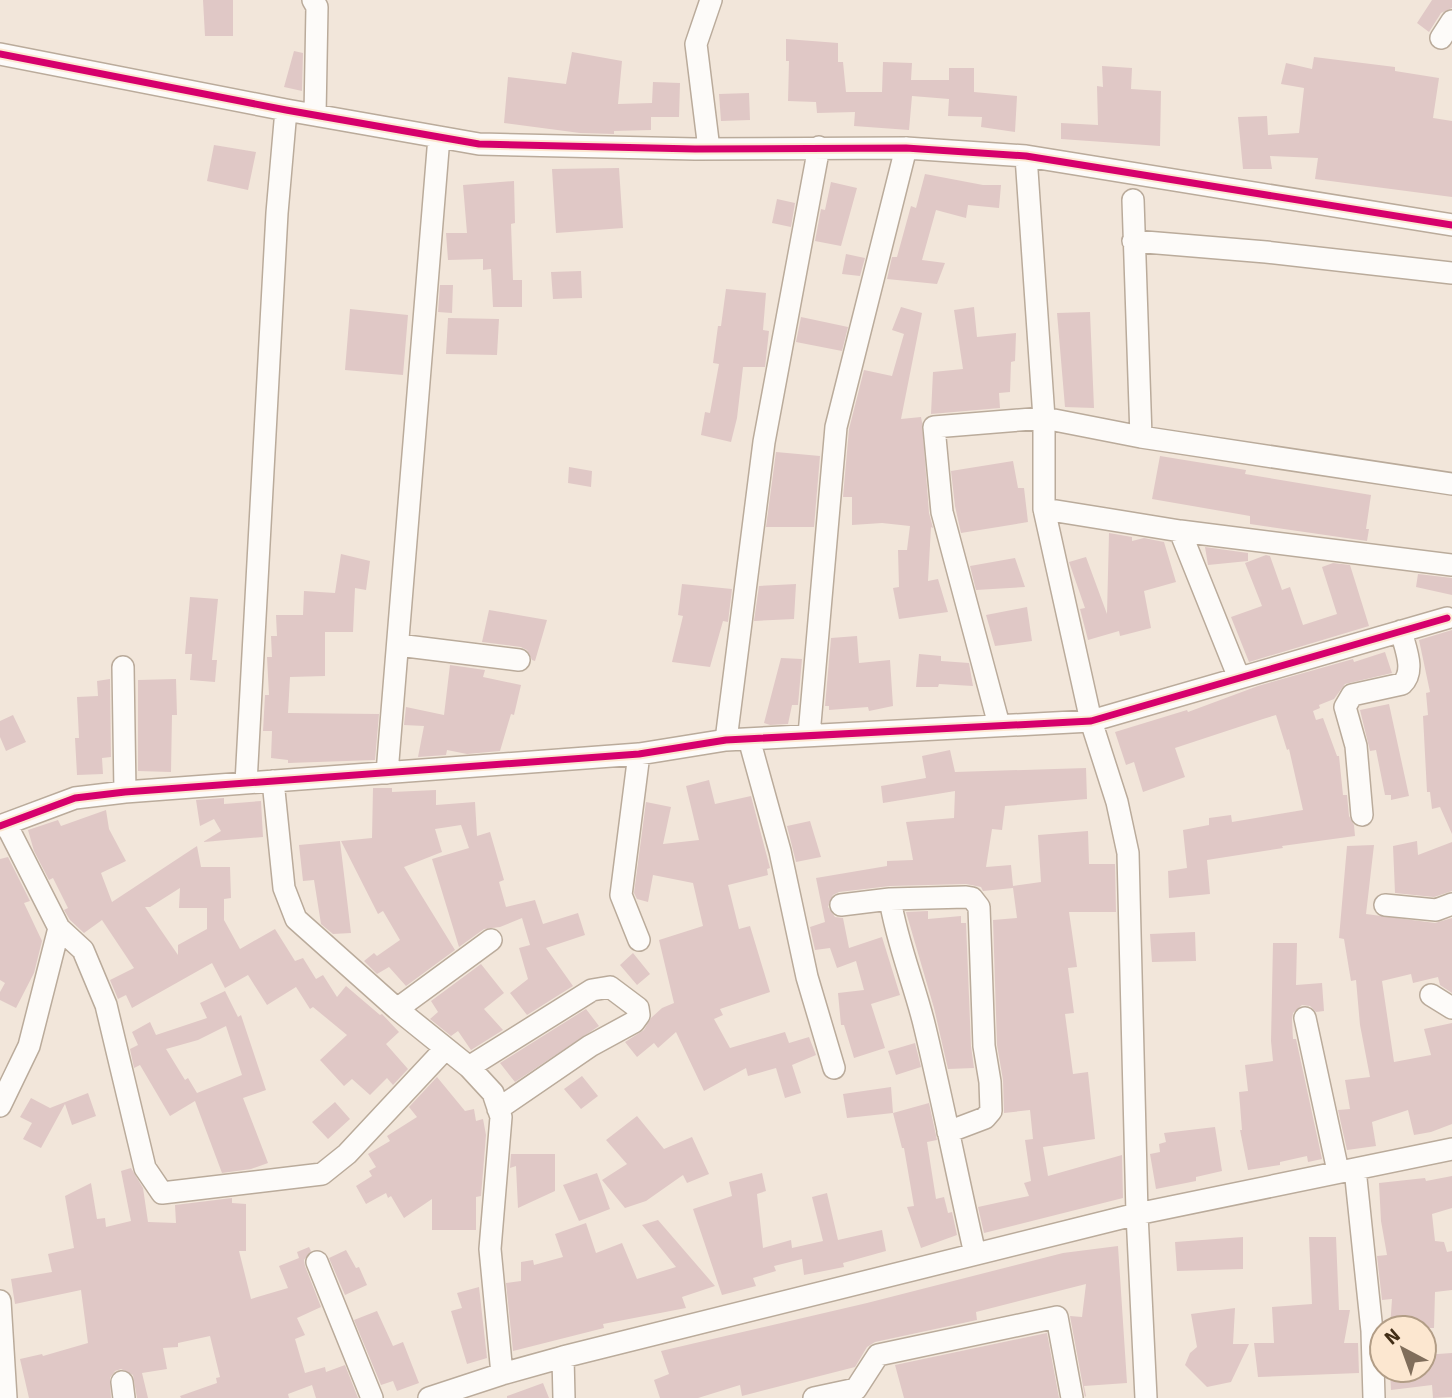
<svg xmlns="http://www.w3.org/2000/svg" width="1452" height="1398" font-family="Signika,sans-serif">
<rect width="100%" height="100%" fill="#f2e6da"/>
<path fill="#e0c8c6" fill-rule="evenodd" d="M203,0H233V36H205Z
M1432,0H1452V8L1441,13L1429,32L1417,23Z
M786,39L838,43V62H843L846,92H882L883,62L912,63L911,80H949V68H974V92L1017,96L1015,132L981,127L982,117L948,116L949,99L912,96L909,130L854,126L855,112L817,113L816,102L788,101L789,61H786Z
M294,51L303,53L302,91L284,87Z
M572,52L622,61L618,104L652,103L653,82L680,83L679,117H651V130L614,131V134L580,133L504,123L508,77L566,84Z
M1314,57L1395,67V71L1439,78L1433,118L1452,121V197L1315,179L1318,158L1270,156L1272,169H1243L1238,117L1267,116L1268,135L1299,133L1304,88L1281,84L1286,63L1312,69Z
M1102,66L1132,68L1131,89L1161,91L1160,146L1061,139V123L1098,125L1097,86L1103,87Z
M749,93L750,120L721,121L719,94Z
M214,145L256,152L248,190L207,181Z
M619,168L623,228L556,233L552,169Z
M925,174L983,185H1001L999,208L968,205L966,218L936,210L922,260L945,263L937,284L887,279L892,257H897L911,206L916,208Z
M514,181L515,223L511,224L513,280H522V307H493L491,269L483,270V259L448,260L446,233H467L463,185Z
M831,182L857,188L841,246L815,241L821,209L825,210Z
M777,199L795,203L791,227L772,223Z
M846,254L865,258L860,276L842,274Z
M581,271L582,298L553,299L551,272Z
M440,285H453L452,313L438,312Z
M726,289L766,293L763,330L769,331L765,367H743L737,418L731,442L701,435L705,412L710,413L719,364L713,363L718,326H721Z
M901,307L922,313L901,419L921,417L922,422L929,513L933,528L931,527L928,581L938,579L948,612L899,619L893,588L899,587L898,550H907L910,526L882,523L852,525V497H843L849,429L864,370L892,376L904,334L892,330Z
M974,307L977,337L1016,333L1015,361L1011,362L1010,392L999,393L1000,408L931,414L933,372L963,369L954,310Z
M350,309L408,315L403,375L345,370Z
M1090,312L1094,408L1065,407L1057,313Z
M801,317L848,327L842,351L796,342Z
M448,318L499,319L497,355L446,354Z
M776,452L820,456L814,527H766Z
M1160,456L1246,470L1245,474L1371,495L1366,529H1369L1367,541L1250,524V516L1152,499Z
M1013,461L1018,488H1024L1028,522L961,533L955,506L951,471Z
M569,467L592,471L591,487L568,483Z
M1109,533L1132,537V541L1144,538L1164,542L1176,582L1144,591L1151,628L1120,636L1119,631L1088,640L1080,609L1085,608L1069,562L1086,557L1107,614Z
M1205,547L1248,553V561L1208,565Z
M341,554L370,561L366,590L355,588L353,632H325V676L290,677L288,713L379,714L375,760L288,763V760L271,758L272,731H263L265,695H269L267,657H272L271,636H277L276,615H303L304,591L335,593Z
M1266,555L1270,556L1282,590L1290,587L1303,625L1337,614L1322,567L1333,563L1350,565L1369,626L1249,662L1231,617L1262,606L1245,563Z
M1015,558L1025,587L976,590L970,566Z
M1418,574L1452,578V595L1416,587Z
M682,584L732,589L728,622L723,621L710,667L672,662L683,616L678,615Z
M796,584L794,619L754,621L759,586Z
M190,597L218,599L212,660H217L215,682L190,680L192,654H185Z
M1027,607L1032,641L995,646L986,615Z
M489,610L547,620L535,661L532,660L527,650L521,647L482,642Z
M1452,630V834L1440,807L1432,809L1430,792H1427L1423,716L1428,715L1426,693L1430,692L1419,640Z
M857,636L859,663L890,660L893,706L869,711L868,707L829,710V706H825L831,638Z
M1385,652L1392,673L1345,684L1334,699L1319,705L1320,708L1313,711L1316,720L1323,718L1337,756H1339L1343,795H1347L1349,816L1354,825L1355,836L1282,846L1283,848L1207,860L1210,894L1169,898L1168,871L1187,868L1183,830L1209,825V818L1231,815L1232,822L1303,810L1289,749L1287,750L1276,715L1263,719L1175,748L1185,777L1143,792L1134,762L1126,765L1115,732L1187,710L1188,712L1258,686L1353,659L1354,662Z
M919,654L941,656V661L969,663L973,686L939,684L938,687H916Z
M781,658L802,659L798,705H792L788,724L770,725L764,723Z
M450,665L485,670L483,677L521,685L514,715L511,714L500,751L467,754L447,750L446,755L418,757L424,726L404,725L406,707L444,715Z
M110,679L111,757L102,758L103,774L77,775L75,738H79L77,697L98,696L97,681Z
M176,679L177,715H172L171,772L138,771V680Z
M1389,704L1409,796L1391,800V795H1385L1376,750L1370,751L1360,710Z
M13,715L26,742L6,751L0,737V721Z
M950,750L955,772L1086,768L1087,799L1005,806L1002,830L992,829L986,867L1011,865L1013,886L1041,882L1038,835L1088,831L1089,864H1115L1116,912H1069L1077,967L1068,968L1074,1013L1065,1014L1073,1074L1088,1072L1095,1139L1043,1147L1048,1176L1122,1155L1123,1198L984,1233L978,1207L1029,1196L1024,1183L1031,1181L1025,1140L1033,1139L1030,1110L1004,1113L1003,1080L997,1045L993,920L1017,918L1013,888L983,891L981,887L966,884L890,886L839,892L833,895L828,907L835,917L843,918L849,948L882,937L900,995L871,1004L885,1048L854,1058L844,1025H841L838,993L864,990L856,961L837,968L830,948L815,950L810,927L825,922L816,878L887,866V861L913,860L906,822L954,818L955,791L883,803L881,786L926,778L922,756Z
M709,780L715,804L751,796L770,868L767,869L768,875L728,885L739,929L750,926L770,992L720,1009L723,1015L714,1019L730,1048L785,1032L789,1043L809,1037L816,1055L792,1065L801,1093L785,1098L776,1068L748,1076L746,1068L704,1091L676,1032L658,1048L654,1043L637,1057L625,1042L644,1030L651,1018L662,1008L674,1003L659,940L703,926L693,883L653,875L648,902L637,899L634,893L646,802L671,807L663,844L699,840L686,786Z
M373,788H392V792L436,790V805L475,802L477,836L490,832L504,880L499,882L506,907L535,900L543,924L578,913L585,935L546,948L573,986L527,1015L510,993L528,979L519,948L530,945L522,918L500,927L484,929L459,947L432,859L469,848L461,825L435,829L442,852L404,867L455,950L406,986L389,967L377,974L364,961L374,953L377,956L400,940L383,911L378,914L341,841L372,838Z
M224,798V804L261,801L263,837L203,842L221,831L214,819L200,826L196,800Z
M106,810L109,829L126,861L101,873L112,902L197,846L201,867H230L231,898L224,899V920L240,949L275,929L295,961L303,958L316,979L323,975L337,997L346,986L380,1015L382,1014L399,1032L386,1044L408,1069L393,1085L387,1078L370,1095L352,1079L344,1086L320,1060L347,1035L313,1007L310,1009L296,987L267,1005L248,975L225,988L212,963L132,1008L126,995L118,999L110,980L134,968L102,920L84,933L70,920L64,910L68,908L53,878L49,880L34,851L28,830L58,820L61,826ZM180,888L179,908H207V929L178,945V955L145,907H150Z
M810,821L821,857L796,862L787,826Z
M340,841L351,933L333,934L321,924L314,880L303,881L299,845Z
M1417,841L1418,855L1452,842V891L1434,897L1395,893L1393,846Z
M1374,845L1366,914L1435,923L1452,918V993L1440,985L1438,977L1413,983L1411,974L1382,981L1394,1062L1431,1055L1424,1029L1452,1023V1124L1431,1132L1414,1135L1408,1110L1372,1122L1376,1146L1347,1150L1338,1110L1350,1109L1345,1080L1370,1077L1360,1025L1356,980L1351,981L1344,939L1339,938L1347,846Z
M8,857L30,901L24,903L42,941L34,973L16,1008L0,1000V992L5,983L0,980V859Z
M928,911V919L961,916V923H966L971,1046L974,1068L948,1069L934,1008L906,912Z
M1195,932L1196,961L1152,962L1150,934Z
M1273,943H1297L1296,985L1322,983L1324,1011L1316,1012L1310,1006L1302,1005L1293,1013L1292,1020L1293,1039H1296L1322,1159L1308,1162L1307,1156L1280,1162V1165L1248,1170L1240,1130H1242L1239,1092L1248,1091L1245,1065L1273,1061L1271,1041Z
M633,953L650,974L637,985L620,965Z
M481,964L504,993L484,1009L503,1030L471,1050L458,1031L451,1036L430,1019L438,1012L431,1001Z
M225,991L238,1017L241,1015L266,1090L243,1098L268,1163L251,1169L222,1173L195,1101L170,1116L140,1065L134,1068L130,1049L138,1045L132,1032L150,1022L156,1035L207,1018L200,1003ZM226,1026L242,1075L197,1093L188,1078L185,1080L166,1049L198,1040Z
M586,1009L599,1026L515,1082L500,1063Z
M915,1043L921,1067L896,1075L888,1051Z
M582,1076L598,1096L581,1109L564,1089Z
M437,1077L465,1111L474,1109L476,1121L483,1119L486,1135L481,1196L476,1197V1230H432V1199L404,1218L391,1196L388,1198L386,1193L366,1204L356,1186L372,1176L369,1171L376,1167L368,1154L390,1141L387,1136L417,1117L409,1107Z
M891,1087L893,1113L847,1118L843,1094Z
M88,1093L96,1116L72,1125L65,1104L41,1148L23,1139L32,1123L20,1117L31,1098L50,1108Z
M335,1102L350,1119L328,1139L312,1122Z
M929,1103L937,1140L927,1142L936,1199L944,1197L948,1213L952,1212L957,1235L921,1248L907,1207L914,1206L904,1148H902L893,1113Z
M637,1116L664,1149L692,1137L709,1174L687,1183L683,1175L646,1201L625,1208L602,1180L627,1164L606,1140Z
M1215,1127L1222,1171L1196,1177V1181L1156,1189L1150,1154L1160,1152L1159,1144L1166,1142L1164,1133Z
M511,1154H555V1191L518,1208L516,1166L510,1168Z
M131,1168L143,1188L148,1222L176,1223L175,1205L232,1198V1203L246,1204V1251H239L251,1299L288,1288L279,1266L299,1258L297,1252L309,1247L311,1251L304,1260L305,1266L321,1307L297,1318L305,1335L295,1339L305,1373L325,1367L326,1372L345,1365L358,1398H316L312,1385L288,1394L289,1398H181L180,1396L217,1383L216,1378L220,1377L210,1336L178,1343V1347L163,1348L167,1369L142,1373L148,1398H137L133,1375L121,1369L115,1371L110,1378L111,1398H29L20,1359L42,1354L43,1356L88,1343L81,1290L15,1304L11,1279L52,1272L48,1254L74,1248L65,1196L91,1183L97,1219L105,1218L106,1227L131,1221L121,1171Z
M597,1173L610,1209L579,1221L563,1185Z
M762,1173L766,1191L757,1194L763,1248L791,1240L792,1248L823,1241L812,1197L827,1193L838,1240L882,1230L886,1251L843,1263L844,1267L804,1275L802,1259L774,1266L776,1271L753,1278L756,1286L722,1295L693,1209L732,1196L729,1182Z
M1452,1176V1208L1432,1214L1435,1241L1444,1242L1447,1252L1452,1251V1290L1435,1292L1434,1328H1390L1392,1299L1382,1300L1377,1256L1387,1255L1381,1221L1379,1183L1425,1178L1426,1181Z
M658,1220L715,1286L682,1297L686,1308L603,1324L604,1328L513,1351L506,1283L521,1281V1262L533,1260L534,1265L563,1257L555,1234L586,1223L596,1253L622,1243L637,1279L676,1267L642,1225Z
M1243,1237V1269L1177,1271L1175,1242Z
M1309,1237H1336L1339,1310H1350L1344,1343H1358L1359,1373L1258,1377L1254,1343H1274L1272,1307L1312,1304Z
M1118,1246L1127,1383L1084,1386L1086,1396L1085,1397L1070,1316L1082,1317L1086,1284L976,1312L977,1320L875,1342L867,1347L855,1367L742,1396L740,1385L698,1398H660L654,1380L669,1374L661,1351L867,1303L1063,1253Z
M346,1250L356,1268L359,1267L367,1285L345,1295L329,1258Z
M479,1287L487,1358L467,1364L451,1311L462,1308L457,1293Z
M1235,1308L1233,1344H1249L1231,1382L1207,1387L1185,1365L1190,1353L1197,1347L1191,1314Z
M377,1311L393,1346L403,1342L419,1383L397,1391L393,1381L381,1385L354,1320Z
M1047,1333L1059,1398H904L895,1365Z
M1452,1353V1397L1433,1398L1432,1385L1391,1390L1390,1370H1424V1355Z
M543,1383L549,1398H507V1396Z"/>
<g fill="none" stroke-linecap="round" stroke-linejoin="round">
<g stroke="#baab9b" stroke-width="24">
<path id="minor" d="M313,0L317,7L315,115
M1441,38L1452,21
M0,54L286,110L479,144L695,149L906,148L1026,156L1452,225
M709,149L696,44L711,0
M1026,156L1044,418V509L1091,721L1117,802L1128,853L1137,1214L1146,1398
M1133,200L1141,437
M1133,241L1266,252L1452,273
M1044,509L1180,531L1452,565
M1180,531L1239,678
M398,645L519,660
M123,667L125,792
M999,725L942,512L934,427L1044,418L1141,437L1452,484
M809,735L836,427L906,148
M749,739L780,851L807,977L834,1068
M726,740L764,442L819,147
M639,754L621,895L639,940
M387,773L439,137
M273,781L284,888L296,919L397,1009L469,1067L493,1093L501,1117L490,1249L502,1374
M246,783L277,213L286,110
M1362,815L1356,746L1345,707L1352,695L1402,684C1416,671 1405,648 1401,631
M6,824L59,928L83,950L106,1005L145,1168L162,1193L322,1174L347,1154L445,1049
M0,826L75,798L125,792L639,754L726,740L1091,721L1447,618
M841,905L890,899
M1385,905L1436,910L1452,904
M1431,995L1452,1008
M397,1009L491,940
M1305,1018L1338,1171
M469,1067L592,990L610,987L638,1008L639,1015L634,1022L590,1046L498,1109
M0,1106L29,1046L59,928
M948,1132L985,1118L991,1111L990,1082L984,1046L979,907L972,898L966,897L890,899C897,944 915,985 925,1028C943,1103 958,1179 975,1254
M1355,1169L1372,1331L1374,1398
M317,1262L372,1398
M0,1301L6,1398
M563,1357L564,1398
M122,1382L124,1398
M429,1398L502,1374L563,1357L1137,1214L1452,1149
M814,1398L856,1389L878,1355L1057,1317L1072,1398"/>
</g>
<use href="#minor" stroke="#fdfbf9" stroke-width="21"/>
<g stroke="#fce7d0" stroke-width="11">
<path id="cycleway" d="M0,54L286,110L479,144L695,149L906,148L1026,156L1452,225
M0,826L75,798L125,792L639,754L726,740L1091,721L1447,618"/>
</g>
<use href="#cycleway" stroke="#d6006c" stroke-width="7"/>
</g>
<g transform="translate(1403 1349) rotate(319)"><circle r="33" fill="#fce7d0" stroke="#b29d86" stroke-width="2"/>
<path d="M0-5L12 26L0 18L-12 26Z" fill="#806e5b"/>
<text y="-10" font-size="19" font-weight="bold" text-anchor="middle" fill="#422e16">N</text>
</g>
</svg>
